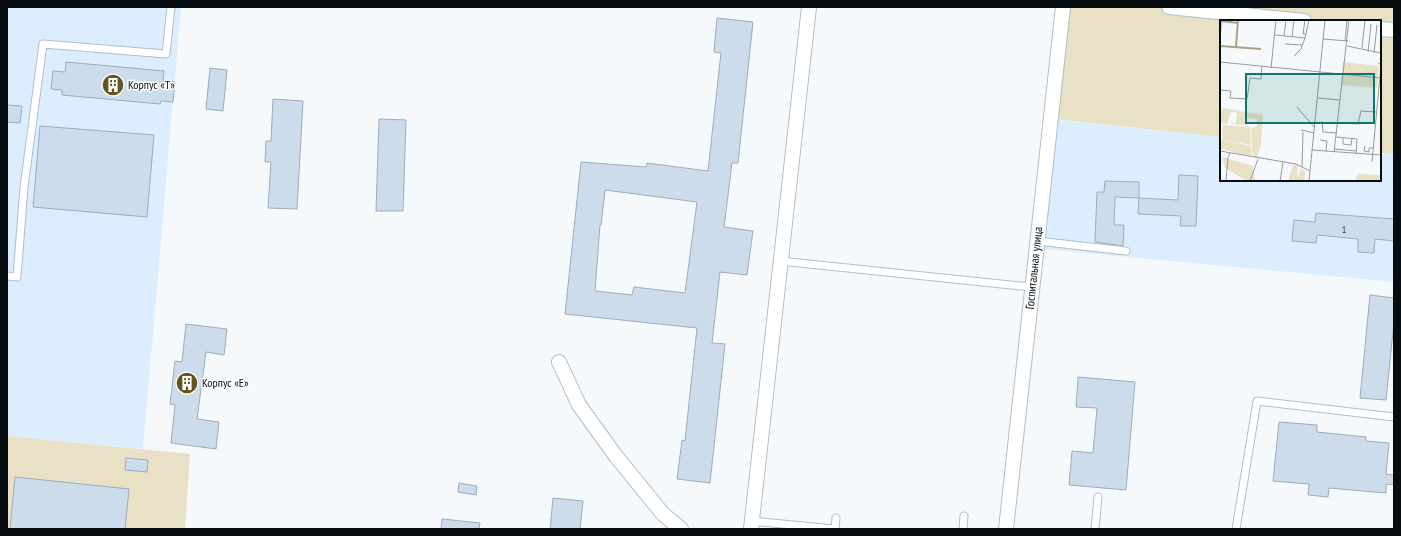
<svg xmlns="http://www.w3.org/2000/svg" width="1401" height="536" font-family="'PT Sans Narrow',sans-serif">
<rect width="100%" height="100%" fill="#f6f9fc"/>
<path fill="#dceefe" d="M7,7H181L143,449L7,436Z
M1057,120L1221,137V180H1380V153L1394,154V282L1043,249Z"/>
<path fill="#e8e1c5" d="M1055,7H1394V154L1380,153V21H1221V137L1044,118Z
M7,436L190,454L185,529H125L15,477L10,529H7Z"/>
<path fill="#ccdcea" stroke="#9dacba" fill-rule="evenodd" d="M717,18L753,22L738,163H732L724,227L753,231L747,275L720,272L712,343L725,344L710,483L677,479L682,440L685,441L697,328L565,314L581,162L646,167L647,163L708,171L721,53L714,52ZM605,190L697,202L685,293L634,287L632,295L595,291L600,225H601Z
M66,62L164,71L163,81L175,82L173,102L161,101L160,104L62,95V90L51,89L53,71L65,72Z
M210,68L227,70L223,111L206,109Z
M273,99L303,101L297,209L268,208L271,162H265L266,141H271Z
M7,105L22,106L20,123L7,122Z
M379,119L406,120L403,211H376Z
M40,126L154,135L147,217L33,207Z
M1179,175L1198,176L1196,226H1180L1181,216L1138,214L1139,198L1178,200Z
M1105,181L1139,182V198L1115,197L1114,225H1124L1123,246L1095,242L1097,192H1104Z
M1316,213L1394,219V241L1375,239L1374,253L1358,252V239L1317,235L1316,243L1292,241L1294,220L1315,222Z
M1370,295L1394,298V322L1386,400L1360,398Z
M186,324L227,329L224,355L206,352L197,419L219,422L216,449L171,443L175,405L170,404L175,361L182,362Z
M1078,377L1135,382L1126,490L1069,485L1072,451L1093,453L1097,408L1076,407Z
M1279,422L1317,425V432L1366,437V441L1389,443L1386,474L1394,475V485L1386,484V493L1329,488L1328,497L1308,495L1309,484L1273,481Z
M126,458L148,460L147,472L125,470Z
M15,477L129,489L125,529H10Z
M459,483L477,486L476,495L458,492Z
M553,498L583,501L580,529H550Z
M442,519L480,523L479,529H441Z"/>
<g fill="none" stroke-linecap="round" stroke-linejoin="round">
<g stroke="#afbecc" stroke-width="9">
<path id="lane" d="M1037,241L1126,251
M780,261L1020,286H1032
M7,276L17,277L24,187L43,44L166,54L171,7
M752,521L834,529
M835,529L836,518
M963,529L964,516
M1095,529L1098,497
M1236,529L1257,401L1394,417"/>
</g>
<g stroke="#afbecc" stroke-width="16">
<path id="street" d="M1169,7L1304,21
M1380,29L1394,30
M559,362L579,405L615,455L663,514L681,529
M751,529L809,7
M1006,529L1063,7"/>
</g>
<use href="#lane" stroke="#fff" stroke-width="7"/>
<use href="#street" stroke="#fff" stroke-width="14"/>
</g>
<defs>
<g id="building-disc" transform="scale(1.15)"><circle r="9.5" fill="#625522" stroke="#fff"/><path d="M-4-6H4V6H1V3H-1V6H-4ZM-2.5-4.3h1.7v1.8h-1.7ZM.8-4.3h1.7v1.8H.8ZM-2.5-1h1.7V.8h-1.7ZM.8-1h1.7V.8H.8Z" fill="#fff"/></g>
</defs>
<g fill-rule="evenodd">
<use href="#building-disc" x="113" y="85"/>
<use href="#building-disc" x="187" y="383"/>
</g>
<g text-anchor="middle" stroke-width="3" stroke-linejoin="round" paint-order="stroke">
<g font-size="10" fill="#384047">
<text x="1344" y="233">1</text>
</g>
<g font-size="12" fill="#070c11" stroke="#fff" text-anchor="start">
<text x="128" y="89">Корпус «Т»</text>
<text x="202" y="387">Корпус «Е»</text>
</g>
<g font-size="12" fill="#070c11" stroke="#fff">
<text transform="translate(1034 268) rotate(-84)" y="4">Госпитальная улица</text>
</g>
</g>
<g transform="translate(1220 20)">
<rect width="161" height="161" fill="#f6f9fc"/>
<path d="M123,42L159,46L157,68L121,65ZM2,88L43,95L41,125L37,137H34L32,130L31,108L37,106V99L27,98L26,105L9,104L16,103L17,93L11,92L7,104L0,103ZM3,105L30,107L31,125L2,120ZM0,120L31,126L32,136L0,129ZM2,137L33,146L35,161H27L5,148ZM73,145H78L77,159L81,148L85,151L84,161H68ZM138,154L161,155V161H135Z" fill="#e8e1c5"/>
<path fill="none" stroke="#aba283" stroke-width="2" d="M1,1L18,3M0,14L1,0M0,26L41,29M16,27L18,0"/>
<path fill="none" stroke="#969a9e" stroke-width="1" d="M85,0L83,14H86M55,15L85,18L89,0M64,16L66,0M72,17L74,0M103,19L128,21M125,21L127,0M65,24L82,25M127,26L161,33M142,28L145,0M148,32L151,4M154,33L157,5M74,36L81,29L85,18M0,42L161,58M51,48L56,0M0,70L11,71L10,78L27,79L30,58L41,59L42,46M97,78L120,80M77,87L94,107M102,101L103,112L117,113M118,103L140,104M138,104L141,91L156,92M81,110L94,113M116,117L137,119L136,134M123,118V124L131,125L132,118M100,120L107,121L106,131M145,126L144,131L149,132V128H153M114,129L136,131M92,130L161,135M0,131L76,144L90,151M114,132L129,0M152,142L161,45L158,43M82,147L83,112M6,161L8,137L10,133M30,161L38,139M60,161L63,142M89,161L105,0"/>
<path fill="#0f766e" fill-opacity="0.15" stroke="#0f766e" stroke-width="2" d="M26,54H154V103H26Z"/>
<rect width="161" height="161" fill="none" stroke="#070c11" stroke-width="2"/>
</g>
<rect width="1401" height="536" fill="none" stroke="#070c11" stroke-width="16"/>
</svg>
